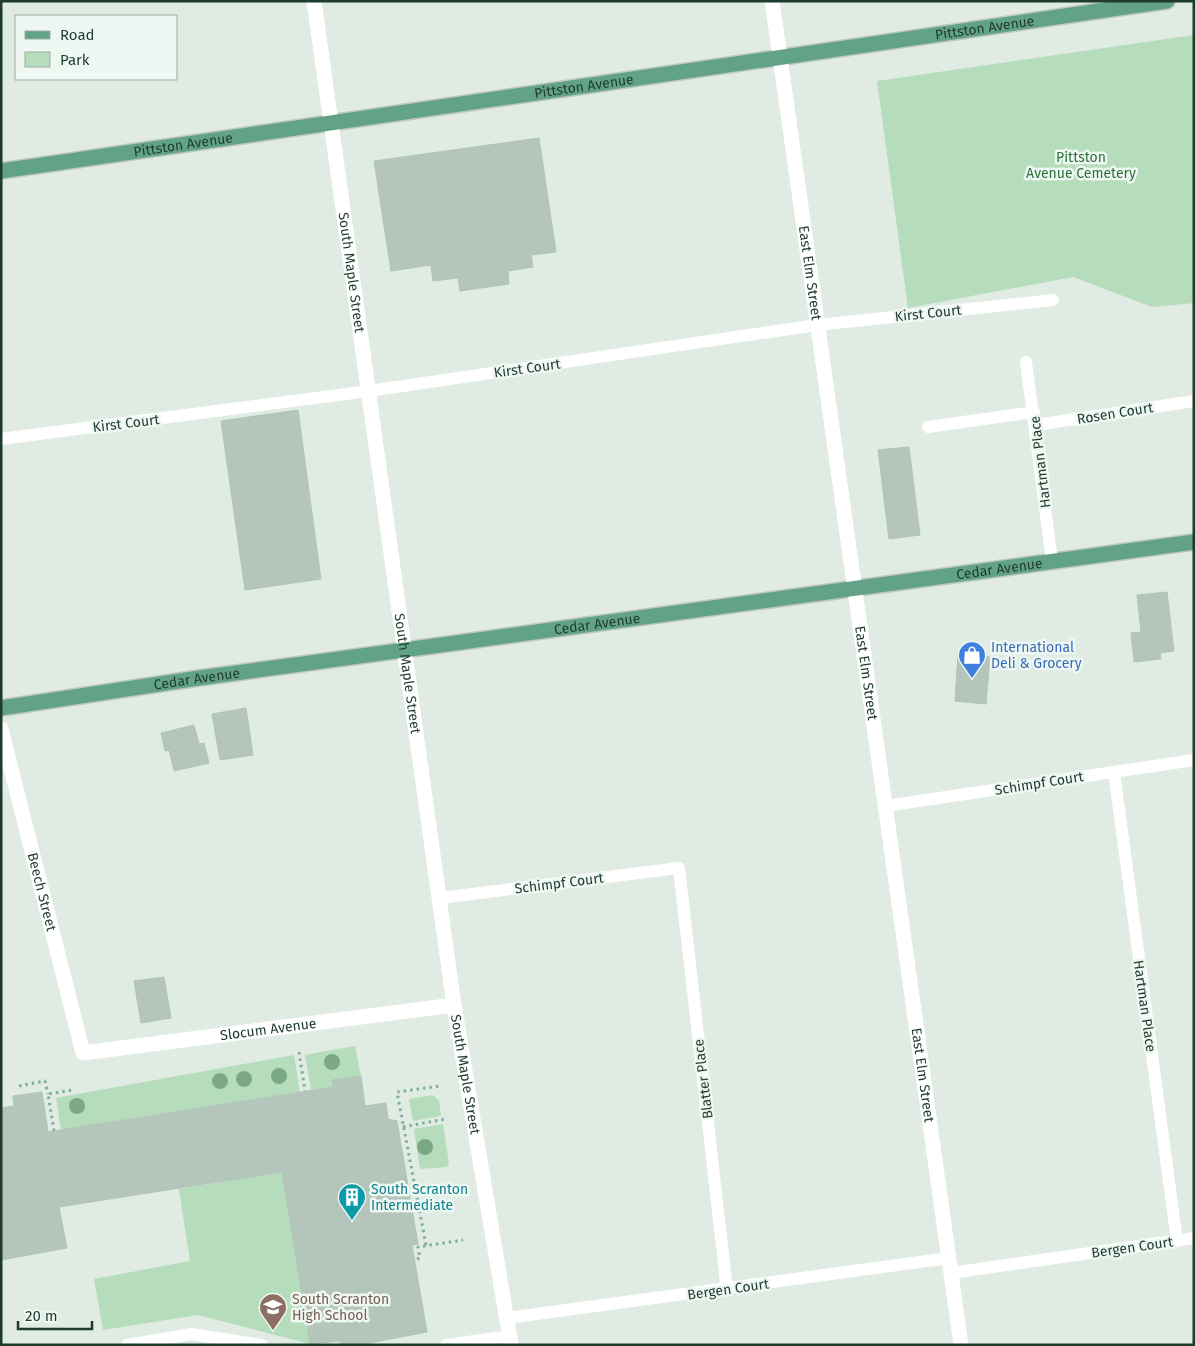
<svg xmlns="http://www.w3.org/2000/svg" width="1195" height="1346" font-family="'Fira Sans',sans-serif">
<rect width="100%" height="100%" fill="#dfebe3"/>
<path fill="#b6ddbb" d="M1194,35V303L1152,307L1073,277L908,308L877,81Z
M355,1046L361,1076L332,1080L333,1087L311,1090L305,1055Z
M294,1055L300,1092L61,1130L56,1098Z
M433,1095L439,1101L441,1116L413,1121L409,1099Z
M443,1124L449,1164L447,1167L420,1169L414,1129Z
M282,1172L310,1344L198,1315L103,1330L94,1279L190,1261L179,1189Z"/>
<path fill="#b4c5bc" stroke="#b1c4b9" d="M539,138L556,252L531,255L533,267L508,271L509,284L460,291L458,278L433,281L431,265L391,271L374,161Z
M298,410L321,579L245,590L221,421Z
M909,447L920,535L889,539L878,450Z
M1167,592L1174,651L1160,653L1161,659L1134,662L1131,633L1141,632L1137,595Z
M958,654L990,657L986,704L955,701Z
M246,708L253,755L220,760L212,714Z
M194,725L199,744L204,743L209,763L174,771L169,750L165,751L161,733Z
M164,977L171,1018L141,1023L134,981Z
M361,1076L365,1106L386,1103L388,1119L397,1121L418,1244L412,1245L427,1332L359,1345H340V1341L310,1344L282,1172L59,1207L67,1248L1,1260V1108L14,1106L13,1096L42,1092L48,1132L333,1087L332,1080Z"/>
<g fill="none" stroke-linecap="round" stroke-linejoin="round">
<g stroke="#c0c8c5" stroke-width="18">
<g id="primary">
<path id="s4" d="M1,171L1167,1"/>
<path id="s5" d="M1,708L199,678L1194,542"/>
</g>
</g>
<path stroke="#7eaf98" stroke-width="3" stroke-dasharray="2.5 4" stroke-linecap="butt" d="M299,1052L305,1091
M19,1086L45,1081L48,1094
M403,1127L445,1119
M54,1131L48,1094L73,1090
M426,1245L397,1092L440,1086
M417,1259L420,1258L418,1247L463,1240"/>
<path stroke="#fff" stroke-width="12" d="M1026,362L1052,561
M1036,425L1194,401
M928,427L1034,412
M1,439L369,391L817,325L1053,300
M1114,772L1177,1241
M885,806L1194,760
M440,898L679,868L727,1290
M951,1273L1194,1238
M507,1318L949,1258
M127,1345L191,1334L262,1345
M446,1345L510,1336"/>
<g stroke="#fff" stroke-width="15">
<path id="s1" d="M314,1L454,1005L511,1345"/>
<path d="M772,1L780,57"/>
<path id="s2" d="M1,729L83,1053L454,1005"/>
</g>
<path stroke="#fff" stroke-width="15" id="s3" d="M780,57L961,1345"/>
<use href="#primary" stroke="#62a287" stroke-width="15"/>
</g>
<g fill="#7ba986">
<circle cx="332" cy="1062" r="8"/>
<circle cx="279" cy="1076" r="8"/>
<circle cx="244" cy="1079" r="8"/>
<circle cx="220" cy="1081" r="8"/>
<circle cx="77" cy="1106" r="8"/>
<circle cx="425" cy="1147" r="8"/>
</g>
<defs>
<g id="shop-pin" transform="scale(1.4375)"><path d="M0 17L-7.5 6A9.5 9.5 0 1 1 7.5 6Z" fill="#3f7fe0" stroke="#eff7f2"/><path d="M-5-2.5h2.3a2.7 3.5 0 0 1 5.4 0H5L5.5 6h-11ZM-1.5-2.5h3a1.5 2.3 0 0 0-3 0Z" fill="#fff"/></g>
<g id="building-pin" transform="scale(1.4375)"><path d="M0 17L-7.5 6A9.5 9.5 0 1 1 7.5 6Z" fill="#0f9aa8" stroke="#eff7f2"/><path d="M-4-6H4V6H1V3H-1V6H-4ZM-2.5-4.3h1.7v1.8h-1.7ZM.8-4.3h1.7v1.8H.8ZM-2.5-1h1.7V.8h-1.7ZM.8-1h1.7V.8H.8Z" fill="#fff"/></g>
<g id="school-pin" transform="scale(1.4375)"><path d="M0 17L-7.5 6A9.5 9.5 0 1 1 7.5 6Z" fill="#8d6e63" stroke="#eff7f2"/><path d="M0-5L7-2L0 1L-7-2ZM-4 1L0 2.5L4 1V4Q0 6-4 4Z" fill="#fff"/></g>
</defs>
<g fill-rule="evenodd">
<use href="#shop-pin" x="972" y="655"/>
<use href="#building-pin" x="352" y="1197"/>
<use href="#school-pin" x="273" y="1307"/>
</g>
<g text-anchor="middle" stroke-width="5" stroke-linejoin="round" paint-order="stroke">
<g font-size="14" fill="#1f3b2f" stroke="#eff7f2">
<text dy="5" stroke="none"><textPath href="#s4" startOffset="994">Pittston Avenue</textPath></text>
<text dy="5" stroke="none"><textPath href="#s4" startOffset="589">Pittston Avenue</textPath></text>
<text dy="5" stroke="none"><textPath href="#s4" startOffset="184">Pittston Avenue</textPath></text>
<text dy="5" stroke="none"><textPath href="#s3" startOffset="218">East Elm Street</textPath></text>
<text dy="5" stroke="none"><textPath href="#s1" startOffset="274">South Maple Street</textPath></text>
<text transform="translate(928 313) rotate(-6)" y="5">Kirst Court</text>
<text transform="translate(527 368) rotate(-8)" y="5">Kirst Court</text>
<text transform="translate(1115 413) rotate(-9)" y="5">Rosen Court</text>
<text transform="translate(126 423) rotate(-7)" y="5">Kirst Court</text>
<text transform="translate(1040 462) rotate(-97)" y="5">Hartman Place</text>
<text dy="5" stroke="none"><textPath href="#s5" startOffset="1008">Cedar Avenue</textPath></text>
<text dy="5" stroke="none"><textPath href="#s5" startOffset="602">Cedar Avenue</textPath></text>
<text dy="5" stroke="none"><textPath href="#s3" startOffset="622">East Elm Street</textPath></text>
<text dy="5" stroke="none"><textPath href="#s1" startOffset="679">South Maple Street</textPath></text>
<text dy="5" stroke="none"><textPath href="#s5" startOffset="198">Cedar Avenue</textPath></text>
<text transform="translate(1039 783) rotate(-9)" y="5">Schimpf Court</text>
<text transform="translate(559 883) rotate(-7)" y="5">Schimpf Court</text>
<text dy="5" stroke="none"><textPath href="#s2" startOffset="168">Beech Street</textPath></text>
<text transform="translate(1145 1006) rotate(82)" y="5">Hartman Place</text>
<text dy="5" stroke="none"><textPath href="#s2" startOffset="521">Slocum Avenue</textPath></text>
<text dy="5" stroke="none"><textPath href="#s1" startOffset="1084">South Maple Street</textPath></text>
<text dy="5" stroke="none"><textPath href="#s3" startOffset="1028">East Elm Street</textPath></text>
<text transform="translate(703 1079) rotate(-97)" y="5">Blatter Place</text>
<text transform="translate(1132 1247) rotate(-8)" y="5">Bergen Court</text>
<text transform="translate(728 1289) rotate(-8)" y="5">Bergen Court</text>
</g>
<g font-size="14" fill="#29733a" stroke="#eff7f2">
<text x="1081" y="162">Pittston<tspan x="1081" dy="16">Avenue Cemetery</tspan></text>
</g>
<g font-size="14" fill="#366cbe" stroke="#eff7f2" text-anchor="start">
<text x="991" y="652">International<tspan x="991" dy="16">Deli &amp; Grocery</tspan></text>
</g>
<g font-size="14" fill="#0d838f" stroke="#eff7f2" text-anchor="start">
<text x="371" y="1194">South Scranton<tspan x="371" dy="16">Intermediate</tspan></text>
</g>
<g font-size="14" fill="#785e54" stroke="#eff7f2" text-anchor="start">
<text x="292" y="1304">South Scranton<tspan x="292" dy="16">High School</tspan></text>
</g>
</g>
<rect width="1195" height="1346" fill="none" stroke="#1f3b2f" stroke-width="5"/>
<rect x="15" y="15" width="162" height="65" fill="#eff7f2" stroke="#9caca4"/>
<rect x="25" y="31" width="25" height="8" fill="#62a287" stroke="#9caca4"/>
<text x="60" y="40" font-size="15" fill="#1f3b2f">Road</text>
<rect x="25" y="52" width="25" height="15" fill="#b6ddbb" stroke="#9caca4"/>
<text x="60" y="65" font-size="15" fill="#1f3b2f">Park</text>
<path d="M18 1321v8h74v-8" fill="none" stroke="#1f3b2f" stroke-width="2.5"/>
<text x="25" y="1321" font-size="15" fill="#1f3b2f" stroke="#eff7f2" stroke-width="4" paint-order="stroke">20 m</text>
</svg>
